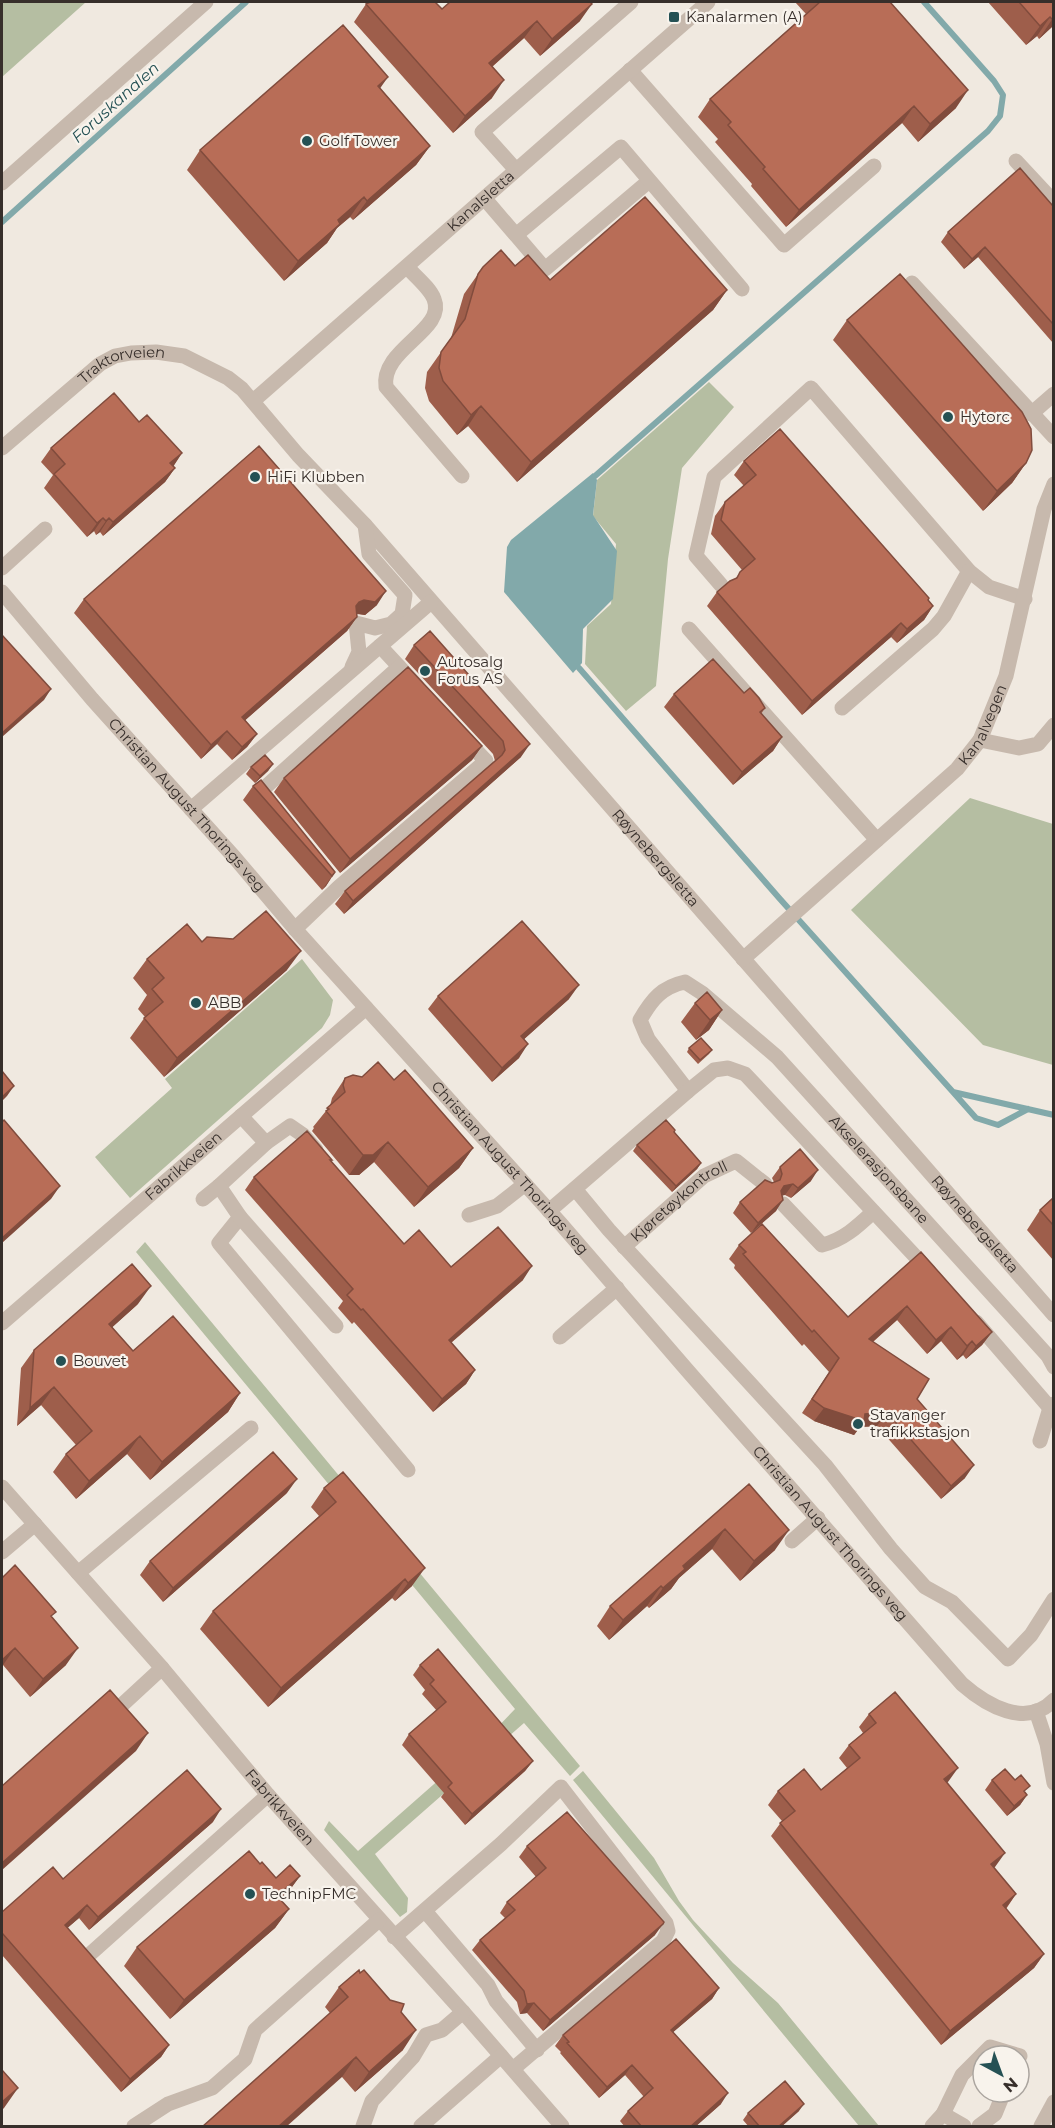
<svg xmlns="http://www.w3.org/2000/svg" width="1055" height="2128" font-family="Montserrat,sans-serif">
<rect width="100%" height="100%" fill="#f0e9e0"/>
<path fill="#b5bea2" d="M2,2H86L2,77Z
M709,382L734,407L682,468L668,559L656,686L626,711L585,664L587,626L611,604L616,544L593,516L597,480Z
M970,798L1053,824V1065L983,1045L851,910Z
M302,959L333,1000L330,1015L322,1028L130,1198L95,1157L172,1088L165,1079Z
M145,1242L580,1766L570,1776L524,1723L375,1854L408,1898L407,1912L400,1917L324,1830L329,1821L358,1851L492,1733L515,1709L136,1252Z
M583,1771L654,1858L679,1901L693,1920L733,1963L778,2003L879,2126H859L573,1780Z"/>
<path fill="#82a9aa" d="M593,473L597,480L593,515L617,551L613,599L583,629L582,663L573,673L504,592L507,547L511,540Z"/>
<g fill="none" stroke-linecap="round" stroke-linejoin="round">
<path stroke="#82a9aa" stroke-width="6" d="M2,222L246,2
M595,476L988,131L1000,116L1003,95L994,81L924,2
M579,668L780,899L953,1092L1054,1115
M953,1092L976,1118L998,1125L1028,1109"/>
<g stroke="#c7b9ad" stroke-width="15">
<path d="M630,70L784,245L874,166"/>
<path d="M1016,161L1054,202"/>
<path d="M516,170L482,132L631,2"/>
<path d="M2,183L206,2"/>
<path d="M485,199L545,269L649,181"/>
<path d="M516,235L621,147L742,289"/>
<path d="M407,267C415,276 430,288 434,299C447,330 380,349 386,387L462,476"/>
<path d="M912,283L1054,437"/>
<path id="s1" d="M253,401L708,2"/>
<path d="M1031,414L1054,394"/>
<path id="s2" d="M2,448L100,364L115,356L131,353L156,352L184,356L228,378L242,389L298,455L365,525L1054,1315"/>
<path d="M2,568L45,529"/>
<path d="M721,585L696,556L714,477L811,388L969,571L989,587L1025,599"/>
<path id="s3" d="M2,592L92,699L235,858L295,929L561,1224L687,1370L962,1684C986,1705 1026,1729 1054,1700"/>
<path d="M689,629L877,840"/>
<path d="M380,646L417,686"/>
<path d="M352,667L359,652L356,623L375,628L391,624L402,614L405,595L369,554L365,525"/>
<path d="M842,708L933,629L944,616L969,571"/>
<path d="M980,740L1019,748L1038,744L1054,725"/>
<path d="M269,800L261,791L399,667"/>
<path d="M191,809L431,602"/>
<path d="M295,929L339,887L486,761L465,739"/>
<path id="s4" d="M743,959L957,769L980,740L1006,676L1044,509L1054,484"/>
<path id="s5" d="M688,1091L648,1039L640,1020C652,999 662,987 685,982L702,993L777,1057L1048,1356L1054,1367"/>
<path d="M241,1116L266,1143L290,1126L303,1135L316,1150"/>
<path d="M266,1143L219,1186L240,1217L219,1243L408,1470"/>
<path d="M575,1189L609,1230L825,1465L891,1549L925,1587L952,1602L1008,1659L1031,1635L1054,1599"/>
<path d="M203,1199L219,1186"/>
<path d="M783,1204L822,1245C843,1240 857,1227 873,1212"/>
<path d="M549,1211L688,1091L714,1070L728,1068L745,1074L929,1271"/>
<path d="M469,1215L497,1206L525,1184"/>
<path d="M240,1217L336,1326"/>
<path id="s6" d="M624,1247L704,1176L736,1161L765,1184"/>
<path d="M976,1322L1050,1408"/>
<path id="s7" d="M2,1323L366,1008"/>
<path d="M560,1337L617,1288"/>
<path d="M1040,1441L1050,1408L1054,1404"/>
<path id="s8" d="M2,1487L162,1668L268,1795L463,2012L562,2126"/>
<path d="M792,1541L818,1518"/>
<path d="M2,1552L35,1524"/>
<path d="M78,1573L251,1428"/>
<path d="M123,1704L162,1668"/>
<path d="M1036,1711L1047,1744L1054,1783"/>
<path d="M425,1911L488,1985L496,2001L537,2050"/>
<path d="M394,1937L501,1844L561,1787L666,1923L668,1931L663,1941L513,2069"/>
<path d="M89,1955L268,1795"/>
<path d="M943,2114L964,2126"/>
<path d="M134,2126L168,2104L212,2088L245,2059L255,2030L379,1920"/>
<path d="M363,2126L372,2101L413,2057L426,2035L442,2030L463,2012"/>
<path d="M421,2126L501,2056"/>
<path d="M932,2126L943,2114L962,2075L990,2047L1020,2056L1019,2058"/>
<path d="M979,2126L995,2114L1004,2092"/>
<path d="M1041,2126L1054,2102"/>
</g>
</g>
<path fill="#9e5e4b" d="M795,2H890L956,108L918,142L902,123L786,227L751,186L752,184L715,142L718,139L698,117L710,99L806,14Z
M988,2H1053V26L1039,39L1037,36L1026,45Z
M366,4L442,9L580,21L540,56L524,38L492,67V98L453,133L354,22Z
M380,88L430,146L416,165L353,220L350,217L337,228L327,243L284,281L187,170L200,150Z
M1053,206V343L978,257L964,269L941,242L948,232Z
M515,266L550,280L727,290L713,310L517,482L468,426L457,435L429,401L425,388L427,372L451,338L464,294L483,267Z
M847,320L1026,463L1012,483L983,511L833,340Z
M139,422L182,453L173,466L175,468L165,482L103,536L100,532L96,535L94,531L87,537L44,488L53,475L41,462L51,448Z
M744,461L928,600L933,606L924,620L897,643L891,637L802,715L707,606L717,592L735,579L742,570L711,534L715,516L725,502L744,486L734,475Z
M84,599L377,605L365,615L357,614V617L347,631L245,720L257,734L247,747L232,760L217,744L201,759L74,613Z
M414,645L521,757L344,914L335,904L345,891L495,761L493,754L405,659Z
M744,693L765,708L761,714L782,737L773,751L733,785L664,707L674,694Z
M482,746L472,760L340,873L274,792L284,778Z
M273,764L268,771L255,783L246,774L251,767Z
M253,786L335,872L326,886L322,890L243,800Z
M202,942L287,970L164,1077L130,1038L145,1017L138,1009L147,995L133,978L147,959Z
M438,996L569,999L524,1039L519,1058L492,1082L428,1009Z
M695,1003L722,1010L709,1030L696,1040L681,1022Z
M689,1048L712,1050L709,1054L698,1064L687,1052Z
M362,1077L394,1080L473,1148L459,1168L414,1207L374,1162L359,1175H349L312,1131L314,1128L313,1127L330,1106L332,1098L345,1078Z
M674,1132L701,1163L697,1169L672,1192L633,1151L637,1145Z
M331,1161L404,1244L451,1267L523,1280L451,1343L475,1370L466,1384L433,1412L354,1322L352,1324L338,1308L343,1301L245,1190L254,1177Z
M780,1167L811,1181L791,1198L785,1195H782L776,1211L751,1233L733,1213L740,1202L774,1182L772,1178Z
M1053,1198V1260L1027,1230L1040,1210Z
M739,1245L848,1317L921,1252L992,1332L982,1345L966,1359L963,1355L957,1360L941,1341L927,1354L897,1320L873,1342L917,1399L965,1478L941,1499L877,1426L860,1427L854,1435L814,1421L802,1413L829,1372L804,1344L802,1346L734,1268L735,1265L729,1259Z
M138,1304L112,1327L133,1351L240,1393L228,1412L150,1480L127,1454L76,1499L53,1472L66,1454L76,1445L41,1405L17,1426L21,1368L34,1350Z
M749,1484L775,1550L740,1581L712,1549L679,1578L671,1589L649,1608L647,1606L609,1640L597,1626L610,1606Z
M324,1488L412,1586L395,1601L392,1598L268,1707L200,1629L213,1611L319,1516L311,1507Z
M287,1493L163,1602L140,1575L150,1561Z
M2,1578L52,1618L66,1665L30,1697L3,1665Z
M420,1665L533,1761L525,1771L465,1825L441,1797L444,1793L402,1745L409,1734L437,1711L422,1694L425,1690L413,1675Z
M869,1714L947,1783L994,1868L1016,1894L1006,1909L1044,1954L1034,1968L941,2045L771,1836L782,1821L768,1805L778,1791L821,1790L847,1768L839,1758L849,1745L863,1733L859,1727Z
M992,1780L1026,1793L1027,1795L1020,1805L1007,1816L985,1790Z
M213,1822L89,1930L79,1918L67,1928L169,2045L161,2057L121,2092L2,1955V1912L63,1879Z
M527,1846L655,1935L543,2031L527,2013L520,2014L517,2002L472,1950L480,1940L505,1918L500,1913L507,1902L536,1877L519,1857Z
M260,1864L276,1878L300,1876L286,1895L281,1900L289,1909L275,1928L170,2019L124,1966L137,1947Z
M360,1973L401,2012L403,2050L355,2092L342,2077L330,2013L325,2007L339,1987Z
M719,1988L712,1999L673,2032L721,2104L695,2127H625L620,2121L628,2111L644,2097L625,2075L599,2098L560,2053L561,2052L555,2046L563,2035Z
M799,2111L781,2127H749L743,2120L748,2113Z"/>
<path fill="#814c3d" d="M592,4L580,21L540,56L552,39Z
M1050,17L1037,36L1026,45L1040,26Z
M1053,18V26L1039,39Z
M537,21L524,38L477,80L489,63Z
M388,77L374,97L378,86Z
M504,80L492,98L453,133L465,116Z
M968,90L956,108L918,142L930,124Z
M914,106L902,123L786,227L799,210Z
M430,146L416,165L353,220L367,201Z
M364,197L350,217L337,228L327,243L284,281L298,261L338,220Z
M985,247L978,257L964,269L972,259Z
M727,290L713,310L517,482L531,462Z
M481,406L468,426L457,435L471,415Z
M182,453L173,467L170,463Z
M1026,463L1012,483L983,511L997,491Z
M175,468L165,482L103,536L113,522Z
M103,518L94,531L87,537L97,523Z
M109,518L100,532L96,535L106,521Z
M386,591L377,605L365,615L354,613L349,616L359,602Z
M933,606L924,620L897,643L907,629Z
M357,617L347,631L233,731L242,717Z
M901,623L891,637L802,715L812,701Z
M51,689L44,700L2,737V733Z
M227,731L217,744L201,759L211,745Z
M257,734L247,747L232,760L242,747Z
M782,737L773,751L733,785L742,772Z
M530,744L521,757L344,914L353,901Z
M482,746L472,760L340,873L350,859Z
M273,764L268,771L255,783L260,776Z
M335,872L326,886L322,890L332,876Z
M301,951L287,970L164,1077L177,1058Z
M579,985L569,999L512,1050L521,1036Z
M722,1010L709,1030L696,1040L710,1020Z
M528,1044L519,1058L492,1082L502,1068Z
M14,1086L7,1096L2,1101V1097Z
M388,1142L374,1162L359,1175H349L363,1155Z
M473,1148L459,1168L414,1207L428,1187Z
M701,1163L697,1169L672,1192L676,1186Z
M818,1170L811,1181L791,1198L798,1188Z
M793,1184L785,1195L777,1197L784,1186Z
M60,1186L51,1199L2,1243V1238Z
M783,1200L776,1211L751,1233L758,1223Z
M532,1266L523,1280L439,1353L449,1340Z
M151,1286L138,1304L96,1342L109,1324Z
M907,1306L897,1320L860,1353L869,1339Z
M951,1327L941,1341L927,1354L936,1340Z
M992,1332L982,1345L966,1359L976,1346Z
M972,1341L963,1355L957,1360L967,1346Z
M475,1370L466,1384L433,1412L442,1399Z
M54,1387L41,1405L17,1426L30,1408Z
M240,1393L228,1412L150,1480L162,1462Z
M824,1408L865,1414L887,1412L877,1426L860,1427L854,1435L814,1421Z
M140,1436L127,1454L76,1499L89,1481Z
M974,1465L965,1478L941,1499L951,1486Z
M297,1479L287,1493L163,1602L173,1588Z
M725,1529L712,1549L679,1578L671,1589L649,1608L663,1588L683,1566Z
M789,1530L775,1550L740,1581L754,1561Z
M425,1568L412,1586L395,1601L408,1583Z
M405,1579L392,1598L268,1707L281,1688Z
M661,1586L647,1606L609,1640L623,1620Z
M15,1648L3,1665L2,1667V1660Z
M78,1648L66,1665L30,1697L43,1679Z
M148,1733L136,1751L2,1870V1863Z
M533,1761L525,1771L465,1825L472,1814Z
M958,1768L948,1782L935,1793L944,1779Z
M1027,1795L1020,1805L1007,1816L1014,1806Z
M221,1809L213,1822L89,1930L98,1917Z
M1005,1853L995,1867L982,1878L991,1864Z
M300,1876L286,1895L264,1915L277,1896Z
M1016,1894L1006,1908L993,1919L1003,1905Z
M87,1905L79,1918L56,1938L65,1925Z
M289,1909L275,1928L170,2019L184,2000Z
M663,1924L655,1935L543,2031L550,2020Z
M1044,1954L1034,1968L941,2045L950,2031Z
M719,1988L712,1999L664,2040L671,2030Z
M534,2003L527,2013L520,2014L527,2004Z
M416,2030L403,2050L355,2092L369,2072Z
M169,2045L161,2057L121,2092L130,2079Z
M356,2057L342,2077L286,2127H278Z
M632,2065L625,2075L599,2098L607,2087Z
M18,2088L4,2108L2,2110V2102Z
M728,2093L721,2104L695,2127H690Z
M804,2104L799,2111L781,2127H778Z"/>
<path fill="#b86d57" stroke="#814c3d" stroke-width="1.5" d="M370,2H435L442,9L450,2H590L592,4L552,39L537,21L489,63L504,80L465,116L366,4Z
M820,2H890L968,90L930,124L914,106L799,210L763,169L765,167L728,125L731,122L710,99Z
M1019,2H1053V18L1052,19L1050,17L1040,26Z
M343,25L388,77L378,86L430,146L367,201L364,197L338,220L340,224L298,261L200,150Z
M1020,168L1053,206V324L985,247L972,259L948,232Z
M645,197L727,290L531,462L481,406L471,415L443,381L439,368L441,352L465,319L478,274L483,267L501,250L515,266L528,255L550,280Z
M900,274L1022,412L1031,429L1032,450L1026,463L997,491L847,320Z
M114,393L139,422L147,415L182,453L170,463L175,468L113,522L109,518L106,521L103,518L97,523L54,474L65,464L51,448Z
M780,429L929,598L928,600L933,606L907,629L901,623L812,701L717,592L730,581L737,578L740,572L755,559L721,520L725,502L756,475L744,461Z
M259,446L386,591L375,602L364,600L359,602L356,606L357,617L242,717L257,734L242,747L227,731L211,745L84,599Z
M430,631L530,744L353,901L345,891L502,755L505,750L503,741L414,645Z
M2,635L51,689L2,733Z
M713,659L744,693L750,688L759,698L765,708L760,712L782,737L742,772L674,694Z
M408,667L482,746L350,859L284,778Z
M265,755L273,764L260,776L251,767Z
M261,780L335,872L332,876L253,786Z
M266,911L301,951L177,1058L144,1018L163,1002L152,989L164,978L147,959L187,924L202,942L207,937L233,939Z
M522,921L579,985L521,1036L528,1044L502,1068L438,996Z
M707,992L722,1010L710,1020L695,1003Z
M701,1038L712,1050L700,1060L689,1048Z
M378,1062L394,1080L405,1070L473,1148L428,1187L388,1142L373,1155H363L326,1111L329,1109L327,1108L345,1092L343,1085L345,1078L353,1075L362,1077Z
M2,1071L14,1086L2,1097Z
M4,1120L60,1186L2,1238V1122Z
M666,1120L675,1130L674,1132L701,1163L676,1186L637,1145Z
M307,1131L332,1160H330L404,1244L419,1230L451,1267L498,1227L532,1266L449,1340L475,1370L442,1399L363,1309L361,1310L347,1295L353,1289L254,1177Z
M800,1149L818,1170L798,1188L793,1184L784,1186L781,1191L783,1200L758,1223L740,1202L765,1180L772,1183L780,1180L782,1174L780,1167Z
M1053,1198V1225L1040,1210Z
M762,1224L848,1317L921,1252L992,1332L976,1346L972,1341L967,1346L951,1327L936,1340L907,1306L869,1339L929,1379L917,1399L974,1465L951,1486L887,1412L865,1414L864,1421L824,1408L812,1399L839,1358L814,1330L812,1332L743,1254L746,1252L739,1245Z
M132,1264L151,1286L109,1324L133,1351L173,1316L240,1393L162,1462L140,1436L89,1481L66,1454L92,1431L54,1387L30,1408L34,1350Z
M273,1452L297,1479L173,1588L150,1561Z
M343,1472L425,1568L408,1583L405,1579L281,1688L213,1611L336,1502L324,1488Z
M749,1484L789,1530L754,1561L725,1529L683,1566L685,1569L663,1588L661,1586L623,1620L610,1606Z
M15,1565L56,1612L51,1616L78,1648L43,1679L15,1648L2,1660V1578Z
M438,1649L533,1761L472,1814L448,1787L452,1783L409,1734L446,1702L430,1684L434,1680L420,1665Z
M110,1690L148,1733L2,1863V1786Z
M895,1692L958,1768L944,1779L1005,1853L991,1864L1016,1894L1003,1905L1044,1954L950,2031L780,1823L795,1811L778,1791L804,1769L821,1790L860,1758L849,1745L876,1723L869,1714Z
M1005,1769L1015,1780L1021,1775L1030,1786L1024,1791L1027,1795L1014,1806L992,1780Z
M187,1770L221,1809L98,1917L87,1905L65,1925L169,2045L130,2079L2,1933V1912L53,1867L63,1879Z
M567,1812L664,1922L663,1924L550,2020L534,2003L527,2004L524,1991L480,1940L515,1910L507,1902L546,1868L527,1846Z
M249,1851L260,1864L262,1862L276,1878L290,1865L300,1876L277,1896L289,1909L184,2000L137,1947Z
M676,1939L719,1988L671,2030L728,2093L690,2127H642L628,2111L653,2088L632,2065L607,2087L567,2043L569,2042L563,2035Z
M359,1970L360,1973L364,1970L390,2000L404,2004L401,2012L416,2030L369,2072L356,2057L278,2127H202L348,1997L339,1987Z
M2,2070L18,2088L2,2102Z
M785,2081L804,2104L778,2127H760L748,2113Z"/>
<g fill="#255154" stroke="#f8f3ec" stroke-width="2">
<rect x="668" y="11" width="12" height="12" rx="3"/>
<circle cx="307" cy="141" r="6"/>
<circle cx="948" cy="417" r="6"/>
<circle cx="255" cy="477" r="6"/>
<circle cx="425" cy="671" r="6"/>
<circle cx="196" cy="1003" r="6"/>
<circle cx="61" cy="1361" r="6"/>
<circle cx="858" cy="1424" r="6"/>
<circle cx="250" cy="1894" r="6"/>
</g>
<g text-anchor="middle" stroke-width="4.5" stroke-linejoin="round" paint-order="stroke">
<g font-size="15" fill="#372f2b" stroke="#f8f3ec" text-anchor="start">
<text x="686" y="22">Kanalarmen (A)</text>
<text x="319" y="146">Golf Tower</text>
<text x="960" y="422">Hytorc</text>
<text x="267" y="482">HiFi Klubben</text>
<text x="437" y="667">Autosalg<tspan x="437" dy="17">Forus AS</tspan></text>
<text x="208" y="1008">ABB</text>
<text x="73" y="1366">Bouvet</text>
<text x="870" y="1420">Stavanger<tspan x="870" dy="17">trafikkstasjon</tspan></text>
<text x="262" y="1899">TechnipFMC</text>
</g>
<g font-size="15" fill="#372f2b" stroke="#f8f3ec">
<text dy="5" stroke="none"><textPath href="#s1" startOffset="303">Kanalsletta</textPath></text>
<text dy="5" stroke="none"><textPath href="#s2" startOffset="150">Traktorveien</textPath></text>
<text dy="5" stroke="none"><textPath href="#s4" startOffset="338">Kanalvegen</textPath></text>
<text dy="5" stroke="none"><textPath href="#s3" startOffset="282">Christian August Thorings veg</textPath></text>
<text dy="5" stroke="none"><textPath href="#s2" startOffset="908">Røynebergsletta</textPath></text>
<text dy="5" stroke="none"><textPath href="#s7" startOffset="240">Fabrikkveien</textPath></text>
<text dy="5" stroke="none"><textPath href="#s3" startOffset="768">Christian August Thorings veg</textPath></text>
<text dy="5" stroke="none"><textPath href="#s5" startOffset="418">Akselerasjonsbane</textPath></text>
<text dy="5" stroke="none"><textPath href="#s6" startOffset="72">Kjøretøykontroll</textPath></text>
<text dy="5" stroke="none"><textPath href="#s2" startOffset="1394">Røynebergsletta</textPath></text>
<text dy="5" stroke="none"><textPath href="#s3" startOffset="1254">Christian August Thorings veg</textPath></text>
<text dy="5" stroke="none"><textPath href="#s8" startOffset="424">Fabrikkveien</textPath></text>
</g>
<g font-size="16" font-style="italic" fill="#255154" stroke="#f8f3ec">
<text transform="translate(115 102) rotate(-42)" y="6">Foruskanalen</text>
</g>
</g>
<rect width="1055" height="2128" fill="none" stroke="#372f2b" stroke-width="6"/>
<g transform="translate(1001 2074) rotate(139)"><circle r="28" fill="#f8f3ec" stroke="#aba59f" stroke-width="1.5"/>
<path d="M0-4.5L10 22L0 15L-10 22Z" fill="#255154"/>
<text y="-9" font-size="16" font-weight="bold" text-anchor="middle" fill="#372f2b">N</text>
</g>
</svg>
